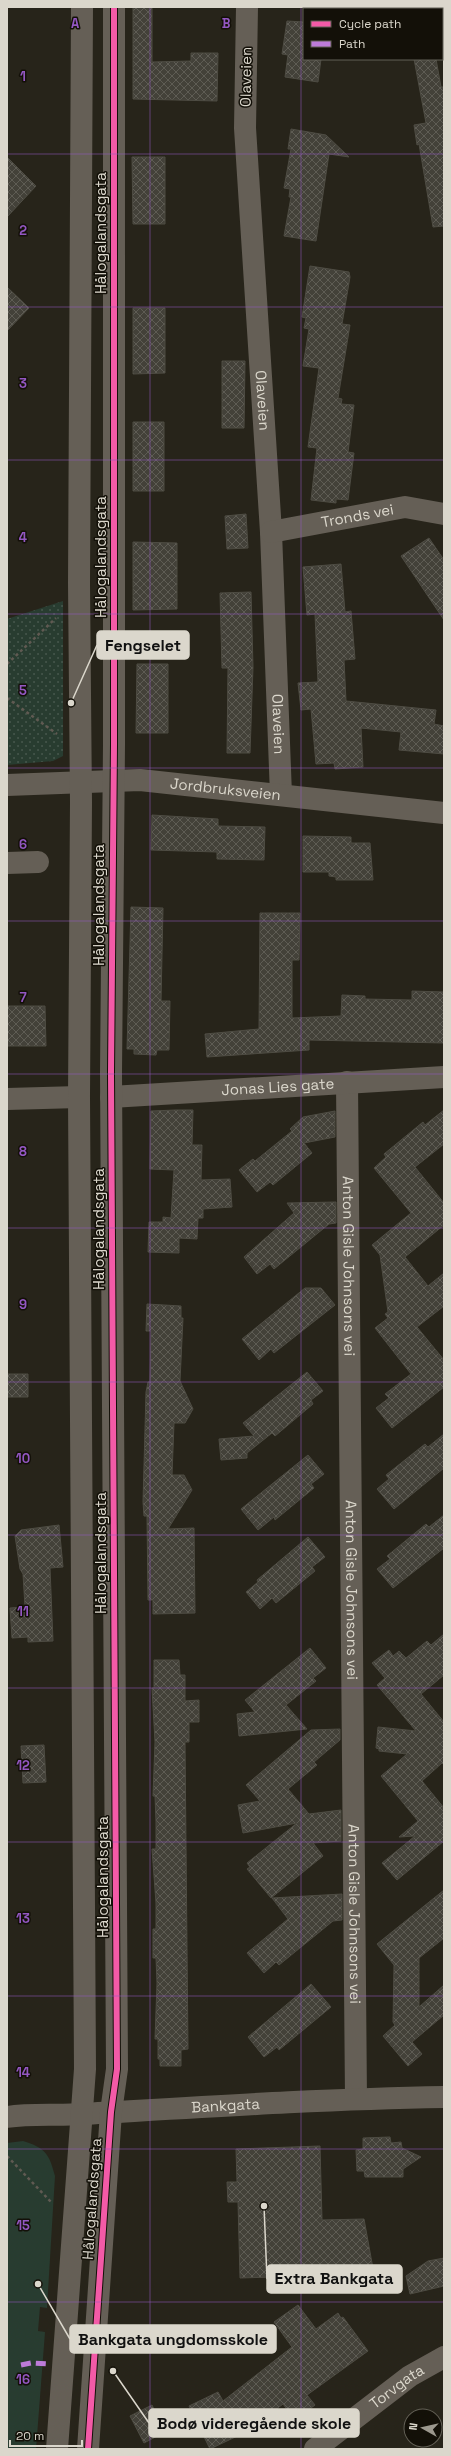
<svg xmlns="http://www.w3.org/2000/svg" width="451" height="2456" font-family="'Space Grotesk',sans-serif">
<defs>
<pattern id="park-dots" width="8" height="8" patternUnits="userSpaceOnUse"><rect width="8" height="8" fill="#283c30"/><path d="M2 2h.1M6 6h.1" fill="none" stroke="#47574d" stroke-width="1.8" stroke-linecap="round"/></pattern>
<pattern id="building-cross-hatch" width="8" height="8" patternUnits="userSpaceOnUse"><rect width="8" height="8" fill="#434139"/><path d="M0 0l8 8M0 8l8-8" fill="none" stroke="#5e5c54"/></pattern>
</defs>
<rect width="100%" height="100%" fill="#27241a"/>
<path fill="#283c30" d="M23,2141C45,2148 49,2153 55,2176L47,2308L40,2307L38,2331L45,2332L36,2449H7V2143Z"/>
<path fill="url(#park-dots)" d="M63,601V756L53,761L7,765V619Z"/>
<path fill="url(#building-cross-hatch)" stroke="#4e4c43" d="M133,7H152V62L191,61V53H218L217,101L133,99Z
M287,21L304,22V59H321L318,82L285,77L288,55L282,54Z
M414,59H436L441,87H444V226L433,227L419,144L417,145L414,125L426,123Z
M291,129L326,135L349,157L329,154L316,241L284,236L291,197H289L290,189L284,188L291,149H288Z
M7,157L36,186L7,217Z
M132,157H165V224H133Z
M310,266L349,272L350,277L342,324L350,325L338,398L342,399L341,404L354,405L348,452L354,453L348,500L336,499V503L311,500L317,448L308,447L319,368L303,366L309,329L304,328L306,318L302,317Z
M7,287L29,308L7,331Z
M133,308H165V373L133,374Z
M222,361H245L244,428H222Z
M133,422H164V491H133Z
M246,514L248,548L227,549L225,516Z
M429,538L444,560V620L401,556Z
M133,542L177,543V609L133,610Z
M341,564L345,612L351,611L355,659L344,660L346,701L436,710L434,724L444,726V754L399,750L401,732L361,728L363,767L335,769L334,763L316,764L311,709L301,710L298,683L318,682L315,614L307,615L303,567Z
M251,592L253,667L250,753H227L228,668H222L220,593Z
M137,664H168V733H136Z
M152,815L218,819V826L265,827L264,860L217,859V852L151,850Z
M303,836L351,837V843H370L373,880H336V877L329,876V872H303Z
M131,907L163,908L161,1001H170L169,1050H157L156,1055L134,1054V1049H127Z
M260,913H300L299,960H292V1018L341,1016L342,995L365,996V999L412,1000V991L444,992V1043L309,1040V1050L207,1057L205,1034L259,1029Z
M7,1006H45L46,1046H7Z
M176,1110H193L192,1145H202L201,1180L230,1179L232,1207L203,1209V1218H198L197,1239L179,1238V1253L148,1252L149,1222H163V1217L171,1218L174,1170L150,1169L151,1111Z
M444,1110V1144L415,1167L444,1203V1225L405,1257L428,1286L444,1273V1306L417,1327L444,1360V1387L392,1428L376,1408L389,1398L385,1394L411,1374L375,1328L388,1318L385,1314L388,1312L380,1255L372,1245L411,1213L374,1168L386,1157L384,1154L423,1122L425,1125Z
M335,1111V1137L304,1143L312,1153L273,1185L270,1182L257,1192L239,1170L253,1159L255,1161L292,1131L290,1129L303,1117Z
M336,1202V1223L329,1224L274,1269L270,1264L257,1274L244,1257L294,1213L287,1203Z
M305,1288H321L335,1305L274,1353L271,1349L259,1360L242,1339Z
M147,1304L181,1306V1318H183L180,1381L193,1409L185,1423H174L172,1475H184L192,1490L168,1529L194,1528L195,1613L153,1614V1600H148L147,1516H144L143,1502L146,1392L148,1382H150L151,1331H146Z
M307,1372L323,1391L311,1400L313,1404L275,1436L272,1433L247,1453V1458L221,1460L219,1439L254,1436L243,1423Z
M7,1374H28V1397H7Z
M444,1434V1468L394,1509L377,1489L389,1479L386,1475L425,1444L428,1447Z
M308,1455L324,1474L311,1484L314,1488L275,1520L274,1517L258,1530L241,1509Z
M444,1515V1548L393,1588L377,1569L390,1559L387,1556L426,1524L429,1527Z
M59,1525L63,1567L50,1568L53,1641L28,1642V1637L12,1638L10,1608L25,1607L23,1574L20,1569L15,1536L21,1530Z
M308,1537L325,1557L312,1567L315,1571L276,1603L272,1598L260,1609L246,1592L258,1582L257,1580Z
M444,1634V1675L421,1694L444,1722V1765L442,1763L422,1781L444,1808V1841L397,1880L382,1863L415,1836L399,1837L418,1821L381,1776L407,1754L379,1751V1749L376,1748L378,1727L416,1731L377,1685L385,1678L372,1663L389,1650L393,1656L399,1651L406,1658L427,1641L431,1645Z
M310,1648L326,1668L313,1678L316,1681L286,1705L307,1729L239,1736L237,1714L255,1712L245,1700Z
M154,1660H179L180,1675H185V1701L199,1700V1722H189V1742H185L188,2049L181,2050V2066H160V2059H158V2039H155L157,1983L156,1958H153V1929H156V1903L152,1849H156V1822L155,1796H153L155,1742L152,1688H154Z
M340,1729V1740L314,1762L317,1765L288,1789L309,1814L341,1810V1841L313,1843L323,1856L271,1898L247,1869L250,1867L247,1863L297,1823L243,1833L238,1805L260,1801L246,1785L311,1730Z
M44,1745L46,1782L23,1783L21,1746Z
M444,1890V1938L419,1958V2007L444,1985V2015L412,2042L422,2054L408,2066L383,2036L395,2025L393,2022L394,1965L377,1944Z
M342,1894V1920L333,1921L279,1965L276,1962L264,1973L247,1953L288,1919L272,1898Z
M311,1984L331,2007L279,2050L277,2047L264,2057L248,2037Z
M390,2137L391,2143L401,2142L402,2148L421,2157L403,2169V2177H365L364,2171H357L356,2150L363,2149V2138Z
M320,2146L322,2220L364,2219L374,2274L240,2278L238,2202H228L227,2182H237L236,2149Z
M444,2258V2286L410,2294L406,2276L428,2261Z
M298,2305L316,2329L338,2313L341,2318L343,2317L368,2351L307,2395L315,2405L295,2420L283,2404L248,2431L210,2449L189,2406L218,2392L223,2401L292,2347L274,2322Z
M152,2405L165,2432L144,2443L130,2416Z"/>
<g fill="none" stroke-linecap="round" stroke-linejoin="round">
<path stroke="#605a52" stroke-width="2.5" stroke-dasharray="3 3" stroke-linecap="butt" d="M7,664L56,618
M7,698L57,734
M7,2156L52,2203"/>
<g stroke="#655f56" stroke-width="22">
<path id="s1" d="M247,7L245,128L271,532L281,795"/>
<path id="s2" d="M271,532L405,507L444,514"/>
<path id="s3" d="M7,785L140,780L444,813"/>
<path d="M7,863L38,862"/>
<path id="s4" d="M347,1082L356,2099"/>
<path id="s5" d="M111,1097L444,1077"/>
<path d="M7,1099L79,1097"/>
<path id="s6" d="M7,2117C33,2113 57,2116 83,2114C203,2107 323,2099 444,2097"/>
<path d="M57,2449L85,2069L79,1097L81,802L79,583L82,7"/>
<path d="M88,2449L111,2112L117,2069L111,1073L114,745V7"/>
<path id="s7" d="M315,2449L410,2376L444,2357"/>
</g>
<path stroke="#bd7bd9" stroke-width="5" stroke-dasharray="10 5" stroke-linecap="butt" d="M21,2365L31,2363L48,2364"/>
<g stroke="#131008" stroke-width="8">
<path id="cycleway" d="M88,2449L111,2112L117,2069L111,1073L114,745V7"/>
</g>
<use href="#cycleway" stroke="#f35aa7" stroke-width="6"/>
</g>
<path fill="none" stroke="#9357c2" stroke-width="1" stroke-opacity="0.55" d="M150,7V2449M301,7V2449M7,154H444M7,307H444M7,460H444M7,614H444M7,768H444M7,921H444M7,1074H444M7,1228H444M7,1382H444M7,1535H444M7,1688H444M7,1842H444M7,1996H444M7,2149H444M7,2302H444"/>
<g text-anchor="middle" stroke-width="3" stroke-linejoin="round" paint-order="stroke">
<g font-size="15" fill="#dbd7cc" stroke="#131008">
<text transform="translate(246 77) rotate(-89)" y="5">Olaveien</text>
<text transform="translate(101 233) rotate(-90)" y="5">Hålogalandsgata</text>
<text dy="5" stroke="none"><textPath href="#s1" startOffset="394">Olaveien</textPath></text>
<text dy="5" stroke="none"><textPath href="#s2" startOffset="88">Tronds vei</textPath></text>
<text transform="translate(101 557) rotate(-90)" y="5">Hålogalandsgata</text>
<text dy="5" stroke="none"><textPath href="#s1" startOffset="718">Olaveien</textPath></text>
<text dy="5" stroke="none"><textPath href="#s3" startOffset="219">Jordbruksveien</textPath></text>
<text transform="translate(99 905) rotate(-90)" y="5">Hålogalandsgata</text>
<text dy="5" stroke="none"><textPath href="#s5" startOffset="167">Jonas Lies gate</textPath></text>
<text transform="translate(99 1229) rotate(-90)" y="5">Hålogalandsgata</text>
<text dy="5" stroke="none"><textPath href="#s4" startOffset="184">Anton Gisle Johnsons vei</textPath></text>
<text transform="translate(101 1553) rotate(-90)" y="5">Hålogalandsgata</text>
<text dy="5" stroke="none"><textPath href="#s4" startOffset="508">Anton Gisle Johnsons vei</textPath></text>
<text transform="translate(103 1877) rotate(-90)" y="5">Hålogalandsgata</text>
<text dy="5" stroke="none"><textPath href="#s4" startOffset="832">Anton Gisle Johnsons vei</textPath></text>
<text dy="5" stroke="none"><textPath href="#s6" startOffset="219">Bankgata</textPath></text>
<text transform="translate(92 2199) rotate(-86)" y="5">Hålogalandsgata</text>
<text dy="5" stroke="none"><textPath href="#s7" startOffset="103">Torvgata</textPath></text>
</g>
</g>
<g font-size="13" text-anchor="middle" font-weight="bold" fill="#9357c2" stroke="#131008" stroke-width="3" stroke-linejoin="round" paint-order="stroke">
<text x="75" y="28">A</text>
<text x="226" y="28">B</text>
<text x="23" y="81">1</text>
<text x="23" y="235">2</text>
<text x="23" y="388">3</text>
<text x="23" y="542">4</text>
<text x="23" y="695">5</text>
<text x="23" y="849">6</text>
<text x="23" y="1002">7</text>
<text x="23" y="1156">8</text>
<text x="23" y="1309">9</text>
<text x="23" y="1463">10</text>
<text x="23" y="1616">11</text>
<text x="23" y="1770">12</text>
<text x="23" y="1923">13</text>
<text x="23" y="2077">14</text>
<text x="23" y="2230">15</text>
<text x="23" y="2384">16</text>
</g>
<path fill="none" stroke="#dbd7cc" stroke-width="1.5" d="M71 703L97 645M264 2206L267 2279M38 2284L70 2339M113 2371L149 2423"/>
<g fill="#dbd7cc" stroke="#131008" stroke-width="1.5">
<circle cx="71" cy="703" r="4"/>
<circle cx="264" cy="2206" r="4"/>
<circle cx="38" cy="2284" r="4"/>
<circle cx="113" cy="2371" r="4"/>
</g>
<g fill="#dbd7cc" stroke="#dbd7cc" stroke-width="1.5">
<rect x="97" y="631" width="92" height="28" rx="4"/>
<rect x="267" y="2265" width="135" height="28" rx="4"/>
<rect x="70" y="2325" width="206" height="28" rx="4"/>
<rect x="149" y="2409" width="210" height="28" rx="4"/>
</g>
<g font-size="16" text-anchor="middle" font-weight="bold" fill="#111">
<text x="143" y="651">Fengselet</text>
<text x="334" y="2284">Extra Bankgata</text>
<text x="173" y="2345">Bankgata ungdomsskole</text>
<text x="254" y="2429">Bodø videregående skole</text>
</g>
<rect width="451" height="2456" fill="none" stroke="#dbd7cc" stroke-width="16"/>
<rect x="303" y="8" width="140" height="52" fill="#131008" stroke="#636056"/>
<rect x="311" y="21" width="20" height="6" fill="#f35aa7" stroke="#636056"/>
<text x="339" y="28" font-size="12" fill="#dbd7cc">Cycle path</text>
<rect x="311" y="41" width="20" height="6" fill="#bd7bd9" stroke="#636056"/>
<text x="339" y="48" font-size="12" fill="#dbd7cc">Path</text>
<g transform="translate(423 2428) rotate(278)"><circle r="19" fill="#131008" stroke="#636056"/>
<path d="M0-3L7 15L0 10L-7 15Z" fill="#9c988e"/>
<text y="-6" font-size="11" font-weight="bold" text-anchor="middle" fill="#dbd7cc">N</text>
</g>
<path d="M10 2440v6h72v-6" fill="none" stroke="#dbd7cc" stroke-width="2"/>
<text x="16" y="2440" font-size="12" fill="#dbd7cc" stroke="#131008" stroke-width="3" paint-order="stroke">20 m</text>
</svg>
